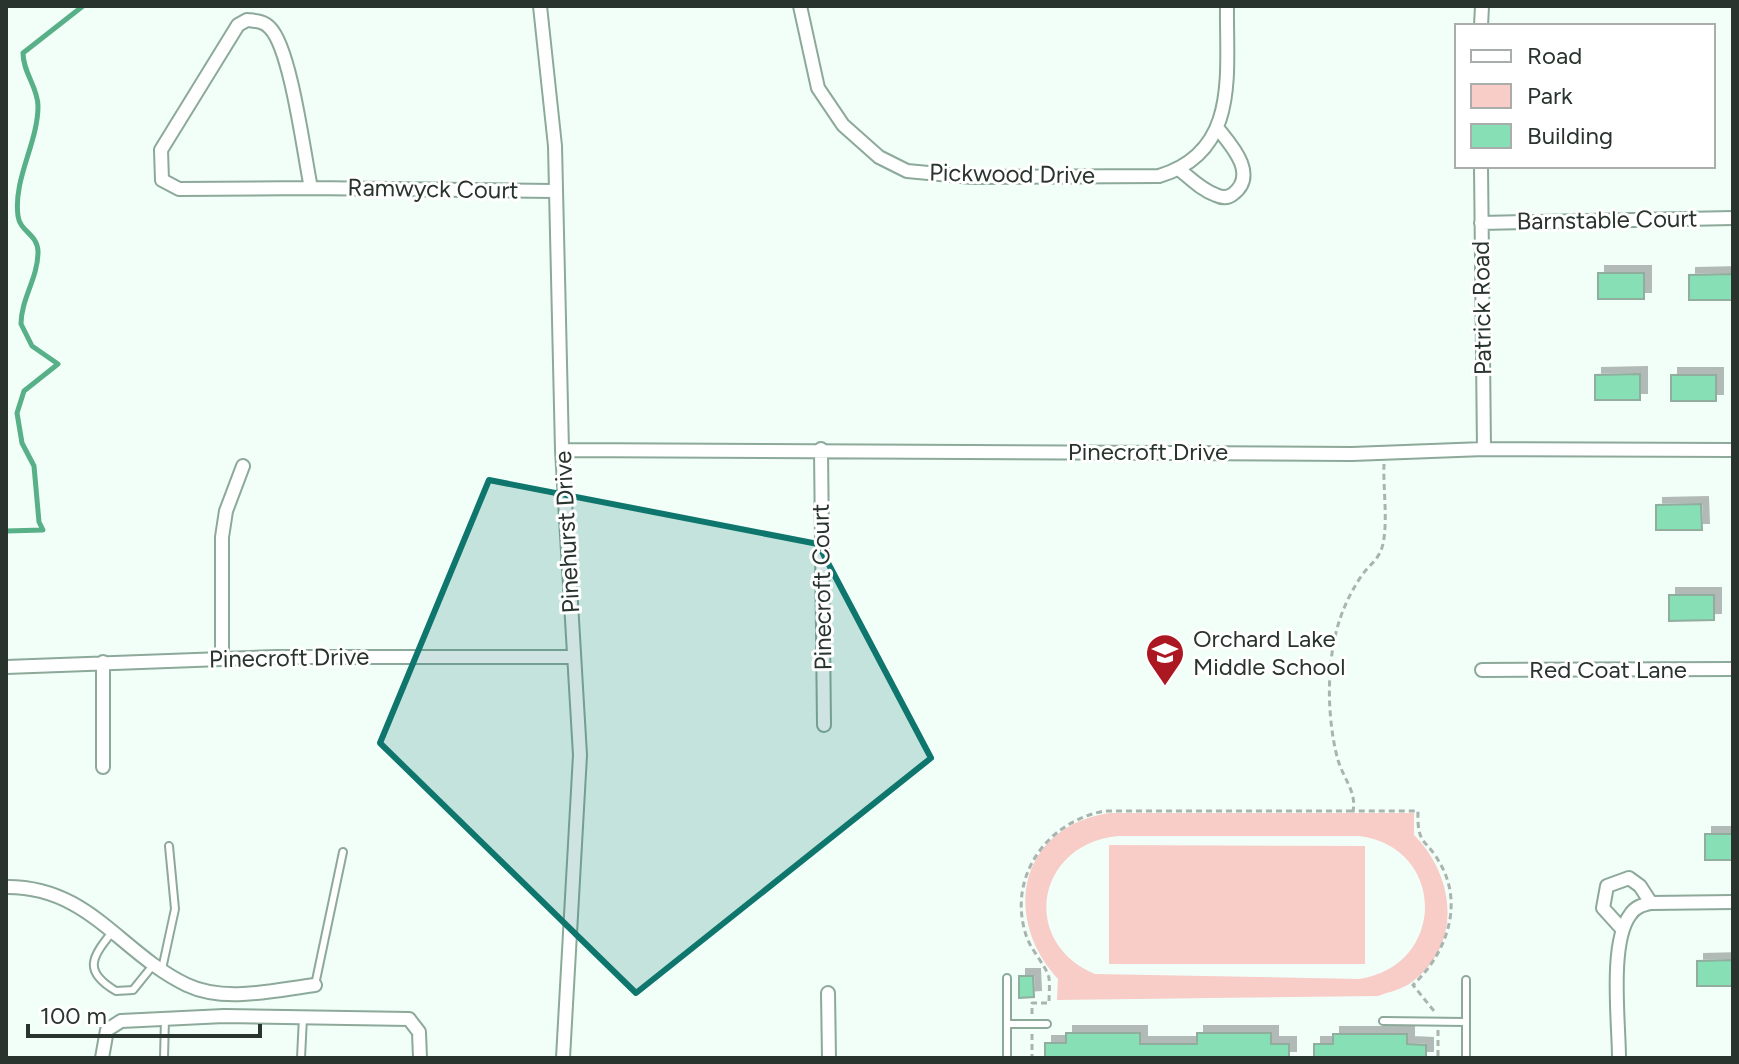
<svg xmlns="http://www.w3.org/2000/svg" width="1739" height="1064" font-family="Figtree,sans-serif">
<defs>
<filter id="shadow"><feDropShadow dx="7" dy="-7" stdDeviation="0" flood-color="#0004"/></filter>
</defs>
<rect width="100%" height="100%" fill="#f2fef8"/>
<path fill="#f8ccc7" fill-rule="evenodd" d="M1109,813H1414V835C1455,876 1463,944 1412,982C1403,989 1389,992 1378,996L1057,1000L1058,979C1001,917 1019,827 1109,813ZM1118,836H1359C1447,847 1447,966 1359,979L1095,974C1019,942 1036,844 1118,836Z
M1109,845L1365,846V964H1109Z"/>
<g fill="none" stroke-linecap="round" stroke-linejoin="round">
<path stroke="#58b088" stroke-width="5" d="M6,531L43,530L39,522L34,466L22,443L17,413L24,391L58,364L32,346L21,324C21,299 38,278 38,252C38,234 20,232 18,216C13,179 38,143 38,106C38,87 23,73 23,53L83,6"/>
</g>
<path fill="#86dfb5" stroke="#90ad9e" stroke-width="2" filter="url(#shadow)" d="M1598,273H1644V299H1598Z
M1733,274V300H1689V275Z
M1640,374V400H1595V375Z
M1671,375H1716V401H1671Z
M1701,504L1702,530H1656V505Z
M1669,595H1714V620L1669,621Z
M1705,834H1733V860H1705Z
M1733,960V986H1697V961Z
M1019,976H1033L1034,997L1019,998Z
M1066,1033H1140V1044H1197V1033H1271V1044H1289V1058H1045V1043H1066Z
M1333,1034H1407V1044L1426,1045V1058H1314V1044H1333Z"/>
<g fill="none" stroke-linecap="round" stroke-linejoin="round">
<g stroke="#8ca99a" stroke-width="10">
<path id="service" d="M113,931C92,957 82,971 116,991L133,990L154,964
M162,969L175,909L169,846
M315,985L343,852
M1383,1021L1466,1022
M1007,1024H1047
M164,1058L165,1019
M301,1058L303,1017
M1007,1058V978
M1466,1058V980"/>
</g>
<g stroke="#8ca99a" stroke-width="16">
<path id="minor" d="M540,6L555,146L562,450L580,755L563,1058
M800,6L818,88L843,125L879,157L907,171L972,177L1159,176C1240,152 1226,73 1227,6
M247,20C256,21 264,21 270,28C291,49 304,155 311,188L179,189L162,180L161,150L238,25Z
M1481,26L1482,6
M1481,166L1484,449
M1180,170C1191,179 1202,190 1216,195C1222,198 1228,198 1233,194C1258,175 1232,146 1219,130
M311,188L555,191
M1481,223L1733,218
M821,449L824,725
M562,450L1352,454L1484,449L1733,450
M222,658V537L226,511L243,466
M103,662V767
M6,667L277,657H573
M1482,670L1733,669
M6,887C89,886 120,953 187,985C225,1003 275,990 315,985
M1622,929L1603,908L1607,886L1629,878L1640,886L1651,903
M828,993L829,1058
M102,1058L107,1030L121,1021L224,1016L409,1019L419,1032L420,1058
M1619,1058C1619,1023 1609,943 1630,915C1635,907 1642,905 1651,903L1733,902"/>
</g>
<path stroke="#a9b4ae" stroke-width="3" stroke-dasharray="6 4" stroke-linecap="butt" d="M1384,464C1383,489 1388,520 1383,544C1379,561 1368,565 1360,578C1340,609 1332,638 1330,675C1328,700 1331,736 1338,760C1343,778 1357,792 1353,811H1418C1417,847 1426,837 1441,865C1464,907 1445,955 1413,985L1434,1011
M1032,1014V1003H1049C1049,995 1050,986 1049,978C1047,967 1030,949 1026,935C1007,877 1047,821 1105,811H1353
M1438,1030V1058
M1032,1034V1058"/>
<use href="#service" stroke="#fff" stroke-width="6"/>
<use href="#minor" stroke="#fff" stroke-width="12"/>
</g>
<path fill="#0f766e" fill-opacity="0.2" stroke="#0f766e" stroke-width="6" stroke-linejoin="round" d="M489,480L818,544L931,758L636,993L380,743Z"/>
<defs>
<g id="school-pin" transform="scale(2)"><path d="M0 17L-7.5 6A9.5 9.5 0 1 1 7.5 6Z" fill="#ac1821" stroke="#fff"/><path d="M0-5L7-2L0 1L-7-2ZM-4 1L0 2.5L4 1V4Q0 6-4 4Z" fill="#fff"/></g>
</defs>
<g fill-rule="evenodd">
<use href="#school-pin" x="1165" y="653"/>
</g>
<g text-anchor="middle" stroke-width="6" stroke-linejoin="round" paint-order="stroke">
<g font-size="24" fill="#29342e" stroke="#fff">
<text transform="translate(1012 174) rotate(1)" y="8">Pickwood Drive</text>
<text transform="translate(433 189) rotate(1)" y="8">Ramwyck Court</text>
<text transform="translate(1607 220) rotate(-1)" y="8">Barnstable Court</text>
<text transform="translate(1482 308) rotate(-91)" y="8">Patrick Road</text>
<text x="1148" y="460">Pinecroft Drive</text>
<text transform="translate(567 532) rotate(-93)" y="8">Pinehurst Drive</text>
<text transform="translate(822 587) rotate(-91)" y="8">Pinecroft Court</text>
<text transform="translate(289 658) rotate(-1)" y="8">Pinecroft Drive</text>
<text x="1608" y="678">Red Coat Lane</text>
</g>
<g font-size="24" fill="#29342e" stroke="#fff" text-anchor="start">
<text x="1193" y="647">Orchard Lake<tspan x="1193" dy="28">Middle School</tspan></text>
</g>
</g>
<rect width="1739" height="1064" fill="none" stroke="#29342e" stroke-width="16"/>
<rect x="1455" y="24" width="260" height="144" fill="#ffffff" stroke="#a9aeab" stroke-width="2"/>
<rect x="1471" y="50" width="40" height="12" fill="#ffffff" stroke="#a9aeab" stroke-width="2"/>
<text x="1527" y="64" font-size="24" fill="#29342e">Road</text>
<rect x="1471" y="84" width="40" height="24" fill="#f8ccc7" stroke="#a9aeab" stroke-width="2"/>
<text x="1527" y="104" font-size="24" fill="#29342e">Park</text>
<rect x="1471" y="124" width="40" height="24" fill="#86dfb5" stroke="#a9aeab" stroke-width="2"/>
<text x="1527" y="144" font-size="24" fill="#29342e">Building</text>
<path d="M28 1024v12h232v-12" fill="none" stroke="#29342e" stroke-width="4"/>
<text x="40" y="1024" font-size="24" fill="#29342e" stroke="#ffffff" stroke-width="6" paint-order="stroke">100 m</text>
</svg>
